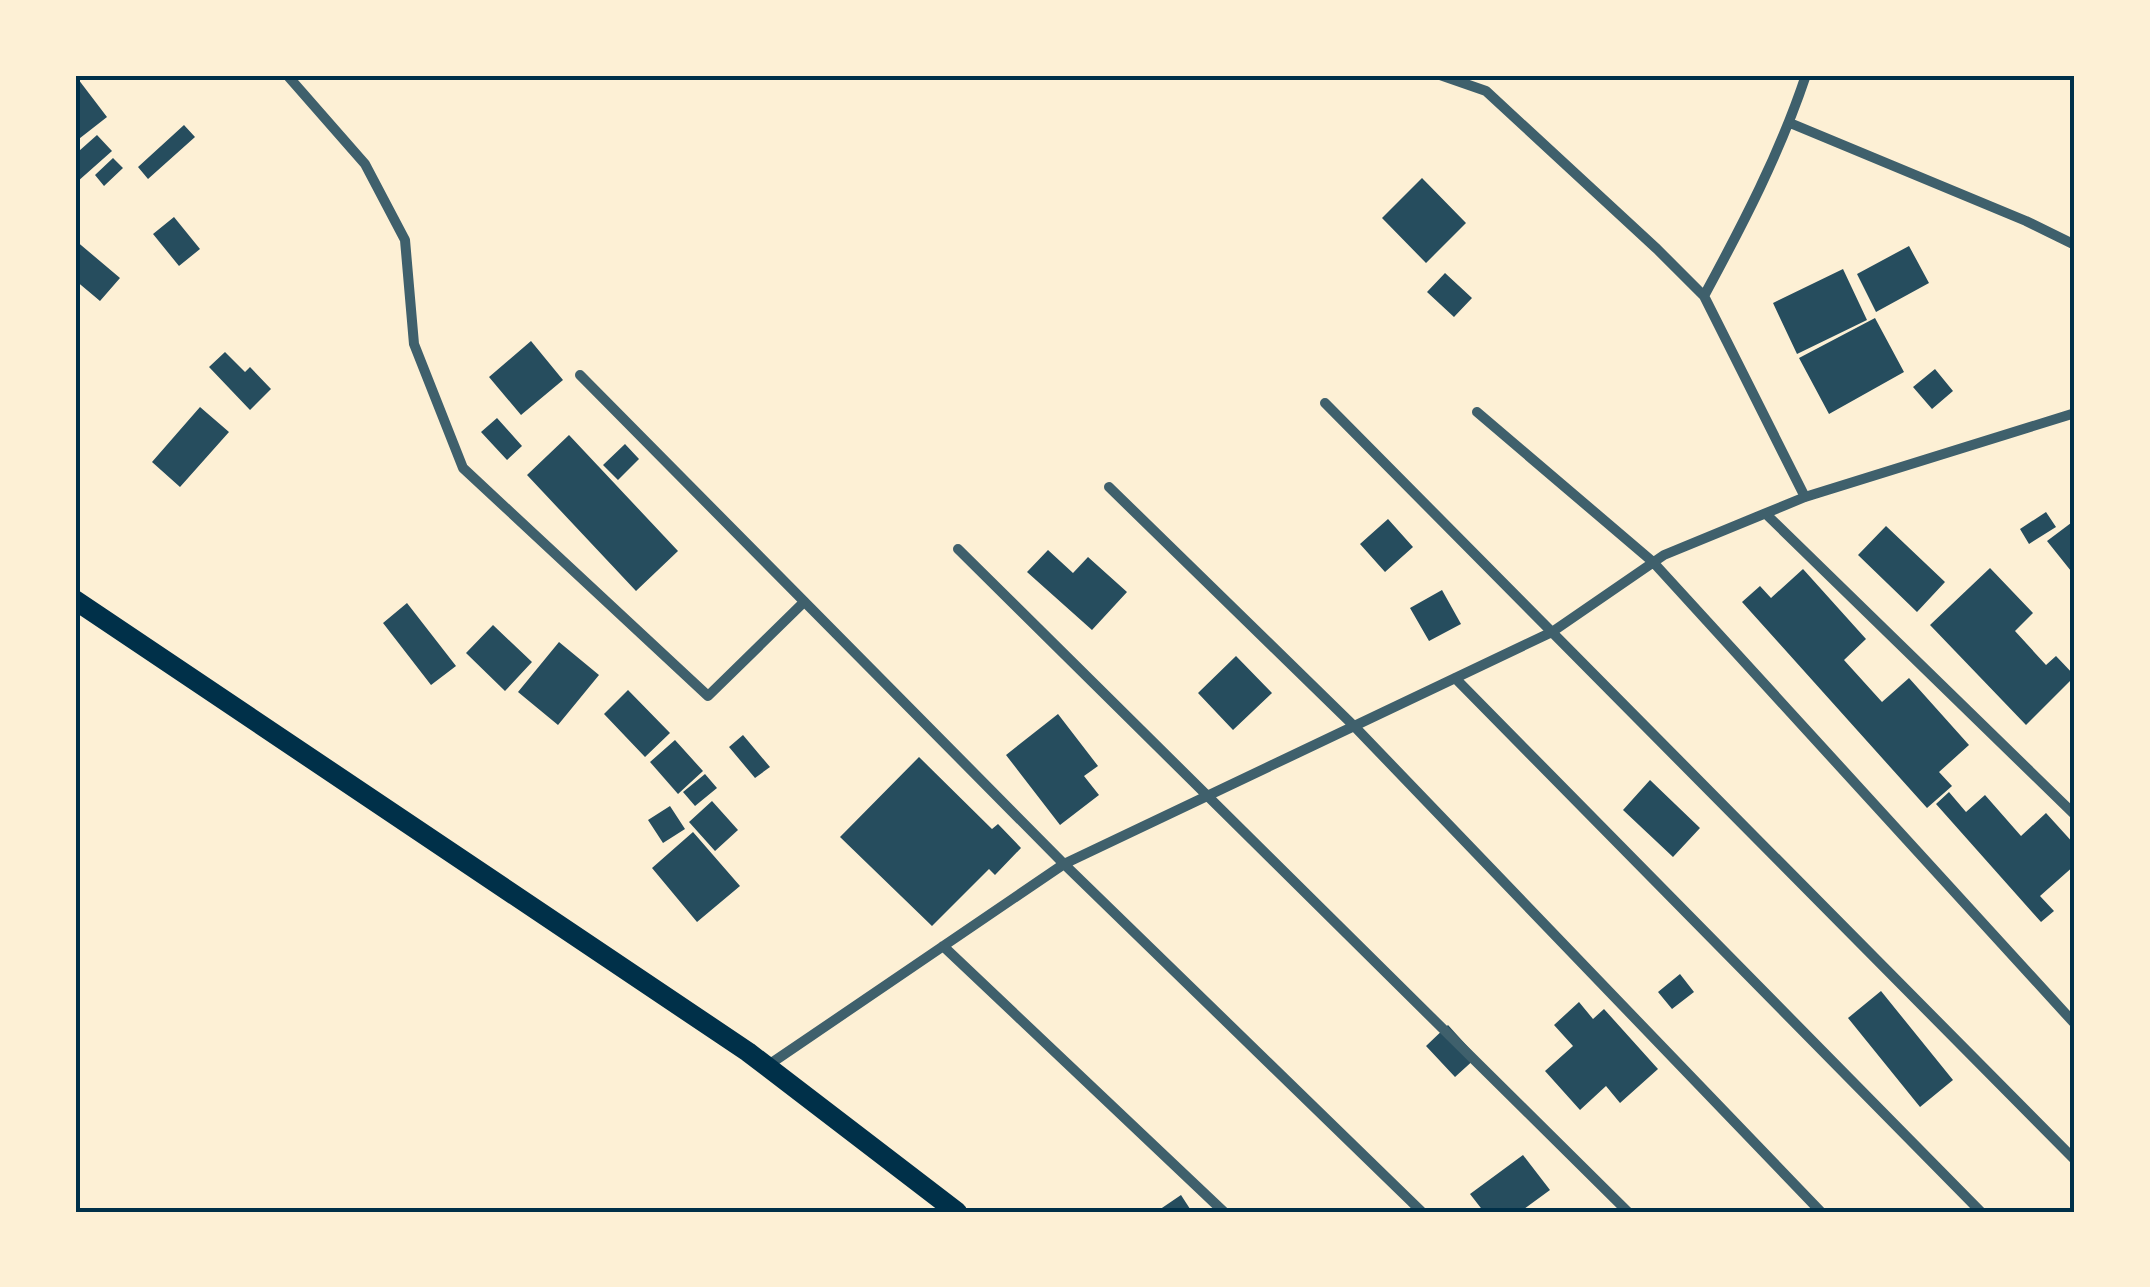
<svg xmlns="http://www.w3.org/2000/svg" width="2150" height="1287" font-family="'DM Sans',sans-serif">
<rect width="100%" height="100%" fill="#fdf0d5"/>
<path fill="#264d5e" d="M75,75L107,117L75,142Z
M184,125L195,137L148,179L138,167Z
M97,135L112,151L77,182L75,146L79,151Z
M113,158L123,168L104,186L95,175Z
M1422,178L1466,223L1426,263L1382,218Z
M174,217L200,249L179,266L153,234Z
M75,240L120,278L100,301L75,280Z
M1909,246L1929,283L1876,312L1857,274Z
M1843,269L1867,320L1797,354L1773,303Z
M1445,273L1472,298L1454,317L1427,292Z
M1875,318L1904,372L1829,414L1799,358Z
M531,341L563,380L521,415L489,377Z
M225,352L245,372L250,367L271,389L250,410L209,367Z
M1935,369L1953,391L1932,409L1913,387Z
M200,407L229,432L180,487L152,462Z
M497,418L522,446L507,460L481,432Z
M569,435L678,551L636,591L527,475Z
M625,444L639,459L618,480L603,465Z
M2046,512L2056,527L2029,544L2020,529Z
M1388,519L1413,547L1385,572L1360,544Z
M2075,520V576L2047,541Z
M1886,526L1945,582L1917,612L1858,555Z
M1048,550L1073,573L1088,557L1127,592L1092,630L1027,572Z
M1990,568L2033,613L2015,631L2046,665L2056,656L2075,676L2026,725L1930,625Z
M1803,569L1866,639L1844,660L1882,702L1909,678L1969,745L1939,772L1952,786L1927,808L1742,602L1760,586L1771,598Z
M1442,590L1461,624L1429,641L1410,608Z
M407,603L456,666L431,685L383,623Z
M493,625L532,662L505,691L466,653Z
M559,642L599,675L558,725L518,692Z
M1236,656L1272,693L1233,730L1198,693Z
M628,690L670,733L645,757L604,714Z
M1058,714L1098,766L1084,776L1099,795L1060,825L1006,755Z
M743,735L770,767L755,778L729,747Z
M675,740L703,771L678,794L650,762Z
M919,757L992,829L998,824L1021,848L995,875L989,869L932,926L840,837Z
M705,774L717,788L695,806L683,792Z
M1650,780L1700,828L1673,857L1623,810Z
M1949,792L1966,812L1985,795L2021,836L2046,813L2075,845V865L2040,896L2054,911L2041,922L1936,804Z
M712,801L738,830L715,851L689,822Z
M670,806L685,829L663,843L648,820Z
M693,832L740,886L697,922L652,868Z
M1680,974L1694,992L1672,1009L1658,992Z
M1881,991L1953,1080L1920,1107L1848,1018Z
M1579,1002L1593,1019L1604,1009L1658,1069L1620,1103L1606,1086L1580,1110L1545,1071L1573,1046L1554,1025Z
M1448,1025L1477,1057L1455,1077L1426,1046Z
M1523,1155L1550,1190L1520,1212H1484L1470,1194Z
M1181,1195L1192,1212H1156Z"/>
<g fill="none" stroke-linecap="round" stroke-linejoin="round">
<path stroke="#3f606c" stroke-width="10" d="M287,75L365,164L405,240L414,344L463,468L708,696L804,602
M1440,75L1486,91L1657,249L1704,296L1805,497
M1790,123L2026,221L2075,245
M1704,296C1743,224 1780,153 1806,75
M580,375L1064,864L1422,1212
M1325,403L2075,1160
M1477,412L1653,562L2075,1024
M1109,487L1354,726L1821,1212
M1766,514L2075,815
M958,549L1628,1212
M1455,678L1981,1212
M943,946L1224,1212
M767,1066L1064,864L1552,632L1664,555L1805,497L2075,413"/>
<path stroke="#003049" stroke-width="20" d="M75,600L748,1052L957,1212"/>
</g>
<rect width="2150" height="1287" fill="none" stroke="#fdf0d5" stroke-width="155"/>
<rect x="78" y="78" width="1994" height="1132" fill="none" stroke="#003049" stroke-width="4"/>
</svg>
